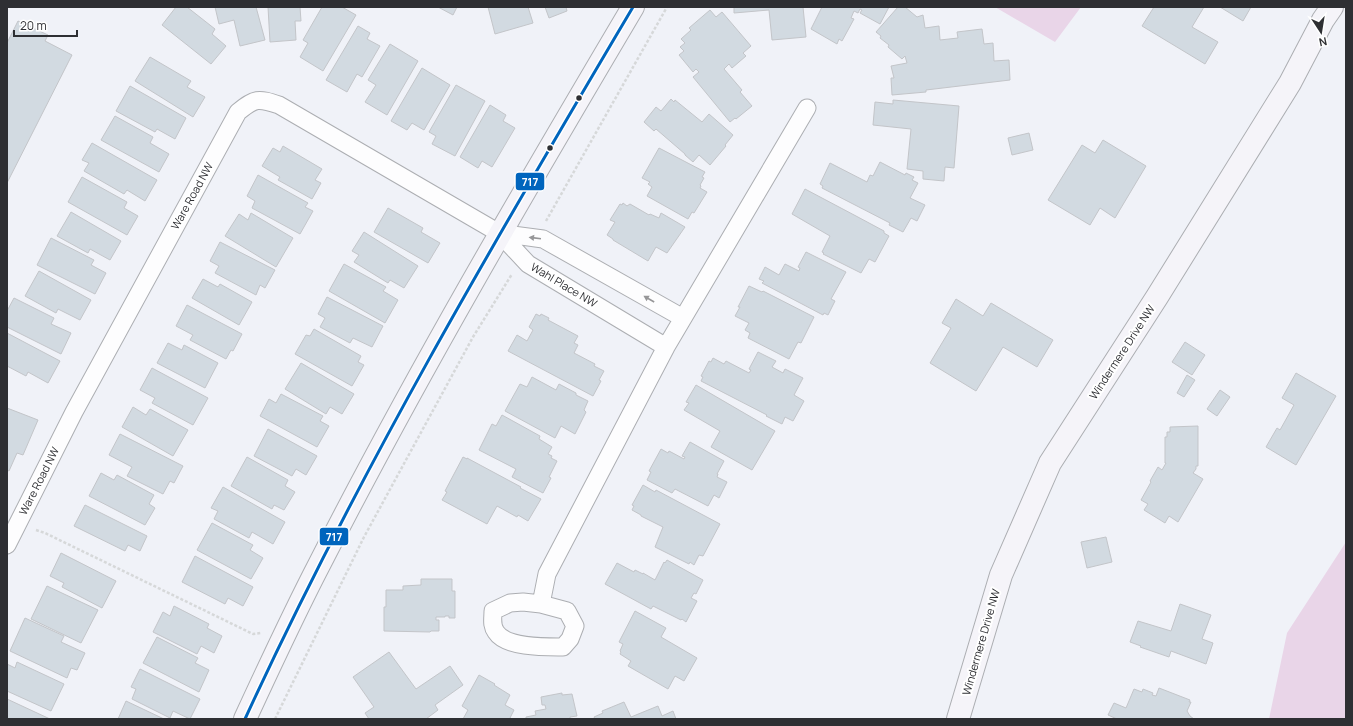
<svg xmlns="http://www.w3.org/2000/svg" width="1353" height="726" font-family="Manrope,sans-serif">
<rect width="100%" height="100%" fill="#f0f2f8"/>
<path fill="#e9d5e8" d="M995,7H1081L1055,42Z
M1346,542V719H1269L1287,633Z"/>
<path fill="#d2dae1" stroke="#c3c5c9" d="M176,7H187L215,29L212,34L226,46L211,64L162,25Z
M215,7H256L265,40L240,46L234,20L219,24Z
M268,7H300L301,21H295L296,40L270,42Z
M322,7H342L356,15L323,71L300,57L308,43L303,40Z
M438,7H457L453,15Z
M488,7H528L533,23L495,34Z
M545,7H566L567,11L549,18Z
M734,7H803L806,37L772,40L769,10L734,13Z
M822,7H889L880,24L860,13L862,10L860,9L858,13L854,11L851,18L854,19L842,41L839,39L837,44L811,29Z
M898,7H905L917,17L923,15L925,28L939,26L940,40L958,38L957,32L982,29L984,44L993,43L994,61L1009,60L1010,80L926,90V92L892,95L891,78H894L891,66L907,63L905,56L902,59L888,47L889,45L880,38L881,36L876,32Z
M1154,7H1204L1192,27L1218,42L1205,64L1142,26Z
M1220,7H1251L1243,21Z
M710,10L716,17L722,12L751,46L743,53L746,56L732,68L729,64L724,69L742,90L740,92L752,106L736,119L735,118L730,122L693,77L699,72L696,69L693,72L679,55L684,51L680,47L685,43L681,39L691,30L689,28Z
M18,21L48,35L45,41L72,55L7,183V43Z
M358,26L370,33L367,39L380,46L362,77L357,74L347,92L326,80Z
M390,44L418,61L387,115L365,102L376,85L368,80Z
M150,57L191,81L187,87L205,97L193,117L135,81Z
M422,68L450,85L424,130L412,123L407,130L391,121Z
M456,85L485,101L455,156L432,144L436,136L429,132Z
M130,86L186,118L175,139L157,129L155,132L116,111Z
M671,99L674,102L675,100L702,122L709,114L733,135L725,145L726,146L710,165L699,155L693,162L685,155V154L656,129L654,131L644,122L656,107L661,111Z
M893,100L959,106L954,168L945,167L944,181L923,179V171L907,169L911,129L873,125L875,102L893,104Z
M490,105L506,115L503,121L515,128L492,167L482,161L478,168L460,157Z
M115,116L153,137L150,143L169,154L159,172L101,140Z
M1029,133L1033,150L1012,155L1008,138Z
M1103,140L1146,166L1115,218L1100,208L1090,225L1048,200L1082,145L1095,153Z
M92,143L157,180L145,201L127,190L124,194L84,171L89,163L82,160Z
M283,146L322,169L315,180L321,183L312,199L278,180L280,177L262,166L273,148L280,152Z
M659,148L705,172L702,177L704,178L700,185L701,186L700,188L707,192L694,213L692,212L688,219L647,196L652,187L648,184L650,182L642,178Z
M880,162L905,175L906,173L914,177L912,180L918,183L910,198L925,205L917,221L911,218L903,232L889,225L890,223L822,188L823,186L820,184L830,163L867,182L870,175L873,176Z
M258,175L308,203L305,207L313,211L300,234L252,208L255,201L247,196Z
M82,177L127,202L124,208L138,216L127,235L68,202Z
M805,189L856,216L884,231V233L889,236L875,262L869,259L861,273L823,254L824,253L822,252L830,236L792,214Z
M623,203L627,206L630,204L649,215L650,214L659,218L661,213L685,227L667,253L656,247L648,261L613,240V239L607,235L615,222L610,220L620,204L622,205Z
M388,208L423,228L421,232L440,243L428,263L374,232Z
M71,212L121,241L110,260L90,249L88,253L57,236Z
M251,213L293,238L276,267L225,236L239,214L248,220Z
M364,232L418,266L404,288L390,280L388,283L354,262L359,255L352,251Z
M51,238L94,260L91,265L106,273L95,294L37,265Z
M220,242L275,270L265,288L260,285L256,295L215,273L219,266L210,261Z
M806,252L846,272L831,299L835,301L828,315L824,313L823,315L762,283L764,281L759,279L765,267L779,275L785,264L799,271L800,268L798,267Z
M344,264L386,287L383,291L398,300L385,323L329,291Z
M39,271L91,300L80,320L58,309L56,313L25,296Z
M203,279L218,287L220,284L252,302L239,325L192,298Z
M749,286L762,292L763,291L814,317L801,343L798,342L789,359L748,338L750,333L745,330L749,323L735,316L740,307H738Z
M327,297L383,326L372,347L353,338L350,343L320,327L325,318L318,314Z
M14,298L54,318L51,324L71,333L61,354L7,327V311Z
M956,299L983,316L991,303L1053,340L1037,367L1003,347L976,391L930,363L951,328L942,323Z
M187,305L242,334L233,351L231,350L226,359L190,340L193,335L176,326Z
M536,314L540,316L541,314L549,318L548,320L578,336L574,343L578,345L574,353L595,364L594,366L604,371L599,380L601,381L593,396L508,351L517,335L527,341L533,330L529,327Z
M314,329L361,356L358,362L364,365L352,386L295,354L306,335L310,336Z
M7,333L60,361L48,383L28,372L26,376L7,366Z
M1185,342L1205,355L1192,375L1172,362Z
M168,343L182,350L184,345L218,363L205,388L157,363Z
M758,352L776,361L772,367L783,373L785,369L803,378L794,395L804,401L793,421L785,417L782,424L766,416L767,415L701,381L703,377L701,376L709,361L711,362L713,358L724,364L726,361L749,373L751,370L749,369Z
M301,363L354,394L342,414L330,407L326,414L285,389Z
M152,368L208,398L193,425L152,403L155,398L140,390Z
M1296,373L1336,396L1296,465L1266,447L1277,428L1280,430L1294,405L1282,398Z
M1187,375L1195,380L1184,397L1177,393Z
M532,377L556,390L559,384L576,393V395L588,401L584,410L586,412L575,434L561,426L555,438L505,411L520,384L527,387Z
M696,385L775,431L752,470L711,447L720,431L684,410L689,403L686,402Z
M1220,390L1230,397L1217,416L1207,409Z
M281,394L323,416L320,421L329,426L317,447L260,416L269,399L276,403Z
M133,407L146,415L150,409L188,430L173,456L122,427Z
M7,408L38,420L23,455L17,453L9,471L7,470Z
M502,415L540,436L539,439L552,447L548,454L552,456L551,458L557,461L549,477L551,478L543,493L512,477L516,469L479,450L492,424L496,426Z
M1198,426V466H1196V469L1193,473L1203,479L1178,522L1169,516L1165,523L1144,510L1148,504L1141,500L1151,482L1150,481L1158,467L1162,470L1166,463H1165V437H1167V432H1170V427Z
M268,429L317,456L306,475L296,469L292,476L254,456Z
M120,434L183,466L174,483L170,481L163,494L127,476L132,467L109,455Z
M690,442L724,461L717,474H718L717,477L727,482L719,498L714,495L708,506L675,489L672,493L647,480L651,472L649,471L661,449L668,453L669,451L684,459L685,457L682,456Z
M247,457L288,480L285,486L295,492L284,510L274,505L272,509L231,486Z
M463,457L467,459V458L521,487L520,488L541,499L528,521L518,515L517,517L497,506L487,524L442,500L447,492L445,491Z
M101,473L114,480L117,475L154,495L149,504L155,508L145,525L89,496Z
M643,485L655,492L656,490L720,524L703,556L699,555L694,565L690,562L689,564L655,547L663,527L641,516V515L632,510L634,506L632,505Z
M223,487L285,522L273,544L252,532L249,538L214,519L218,511L211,508Z
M85,505L147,536L140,551L128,545L125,551L74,526Z
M212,523L253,545L250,550L263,558L251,579L197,550Z
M1106,537L1112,562L1087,568L1081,542Z
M61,553L116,581L102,608L62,587L64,583L50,576Z
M195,556L253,587L243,606L228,598L225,604L182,582Z
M667,560L703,580L696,594L694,593L691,598L697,601L686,622L682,619L681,620L653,606L651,609L605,584L617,563L634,572L635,570L643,574V573L655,580L664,562L665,563Z
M421,579H452V591H455V618H449V616H445V617H436V620H439V631H431L430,632L384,631V607H386V590H403V586L421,585Z
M47,586L98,610L81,643L31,619Z
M1180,604L1211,615L1202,639L1213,643L1206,664L1171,651L1169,657L1140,647L1141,646L1130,642L1138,621L1171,631Z
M174,606L209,624L207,628L222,636L214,653L201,646L197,654L153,632L163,612L170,616Z
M635,611L666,628L661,637L697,658L684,681L675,676L668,689L628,666L631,661L620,654L621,652L620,651L623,644L619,642Z
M25,618L64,636L61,642L85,653L77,670L71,668L67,678L10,651Z
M157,637L198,658L195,663L209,670L199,692L143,663Z
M389,652L416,689L450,666L463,685L435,705L438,710L426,719H369L365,713L374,707L353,677Z
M17,662L64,684L51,711L7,691V664L15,668Z
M140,669L200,699L190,719L173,711L170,718L132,699L136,689L131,687Z
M479,675L495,684L494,685L510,695L505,705L514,710L510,718L512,719H463L468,710L462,706Z
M1159,688L1190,700L1189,702H1191L1187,711L1190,716L1194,719H1117L1108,715L1114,703L1126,708L1134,689L1142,692L1143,689L1153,693L1152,695L1156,696Z
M562,693V695L572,694L577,716L570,717V719H526V717L536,715L535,711L546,709L545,705H542L541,697Z
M7,699L50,719H7Z
M126,701L164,719H118Z
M624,702L631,717L658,706L662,716L673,711L676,719H595L594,717L603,713L602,711Z"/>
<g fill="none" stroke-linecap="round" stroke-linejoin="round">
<g stroke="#acaeb2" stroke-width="19">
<path id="street" d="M499,233L543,239L683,318
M7,545L74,412L238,112C255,98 258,98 279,105L499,233L528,264L666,347
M523,602L541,604L567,611L575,626L570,639L563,647C546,647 506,648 496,632C491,625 493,619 493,611L510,603Z
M541,604L547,574L666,347L807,108"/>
</g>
<g stroke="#acaeb2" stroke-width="24">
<path id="secondary" d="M245,719C269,667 293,615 319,565C416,375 524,191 633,7
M958,719L1001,575L1050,463L1157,297L1290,83L1323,20L1332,7"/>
</g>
<path stroke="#d6d8d9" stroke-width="2.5" stroke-dasharray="3 2" stroke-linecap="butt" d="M546,221L667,7
M36,530L45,533L253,634L261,633
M275,719L364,537L473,337L512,274"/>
<use href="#street" stroke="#fdfdfe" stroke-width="17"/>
<use href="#secondary" stroke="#f5f4f9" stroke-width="22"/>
<g stroke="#fff" stroke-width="6">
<path id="bus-1" d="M245,719C358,473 495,240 633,7"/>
</g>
<use href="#bus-1" stroke="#0065bd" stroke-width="3"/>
</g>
<defs><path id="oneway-solid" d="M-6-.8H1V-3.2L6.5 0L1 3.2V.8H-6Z"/></defs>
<g fill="#969698">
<use href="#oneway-solid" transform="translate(535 238) rotate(-173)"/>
<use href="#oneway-solid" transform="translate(649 299) rotate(-150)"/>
</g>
<g fill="#2e2f33" stroke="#fff" stroke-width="1.5">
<circle cx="579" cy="98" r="3.5"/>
<circle cx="550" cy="148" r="3.5"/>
</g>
<g text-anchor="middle" stroke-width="4" stroke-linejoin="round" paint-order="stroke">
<g font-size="11" fill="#2e2f33" stroke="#fff">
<text transform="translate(192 196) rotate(-61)" y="4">Ware Road NW</text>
<text transform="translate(564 285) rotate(31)" y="4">Wahl Place NW</text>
<text transform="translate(1122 352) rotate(-57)" y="4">Windermere Drive NW</text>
<text transform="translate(39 481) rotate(-63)" y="4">Ware Road NW</text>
<text transform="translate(981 642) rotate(-74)" y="4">Windermere Drive NW</text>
</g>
</g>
<g stroke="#fff" stroke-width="1.5">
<rect x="515" y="172" width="30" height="19" rx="4" fill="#0065bd"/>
<rect x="319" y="527" width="30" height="19" rx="4" fill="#0065bd"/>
</g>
<g font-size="11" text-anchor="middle" font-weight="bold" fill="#fff">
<text x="530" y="186">717</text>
<text x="334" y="541">717</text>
</g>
<rect width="1353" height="726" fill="none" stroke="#2e2f33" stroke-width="16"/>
<g transform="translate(1321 32) rotate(168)" stroke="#ffffff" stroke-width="3" paint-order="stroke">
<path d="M0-3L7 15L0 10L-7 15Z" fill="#2e2f33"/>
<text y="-6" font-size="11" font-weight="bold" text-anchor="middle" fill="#2e2f33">N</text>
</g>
<path d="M14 30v6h63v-6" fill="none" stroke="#2e2f33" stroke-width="2"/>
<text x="20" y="30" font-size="12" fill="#2e2f33" stroke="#ffffff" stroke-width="3" paint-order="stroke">20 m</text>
</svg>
